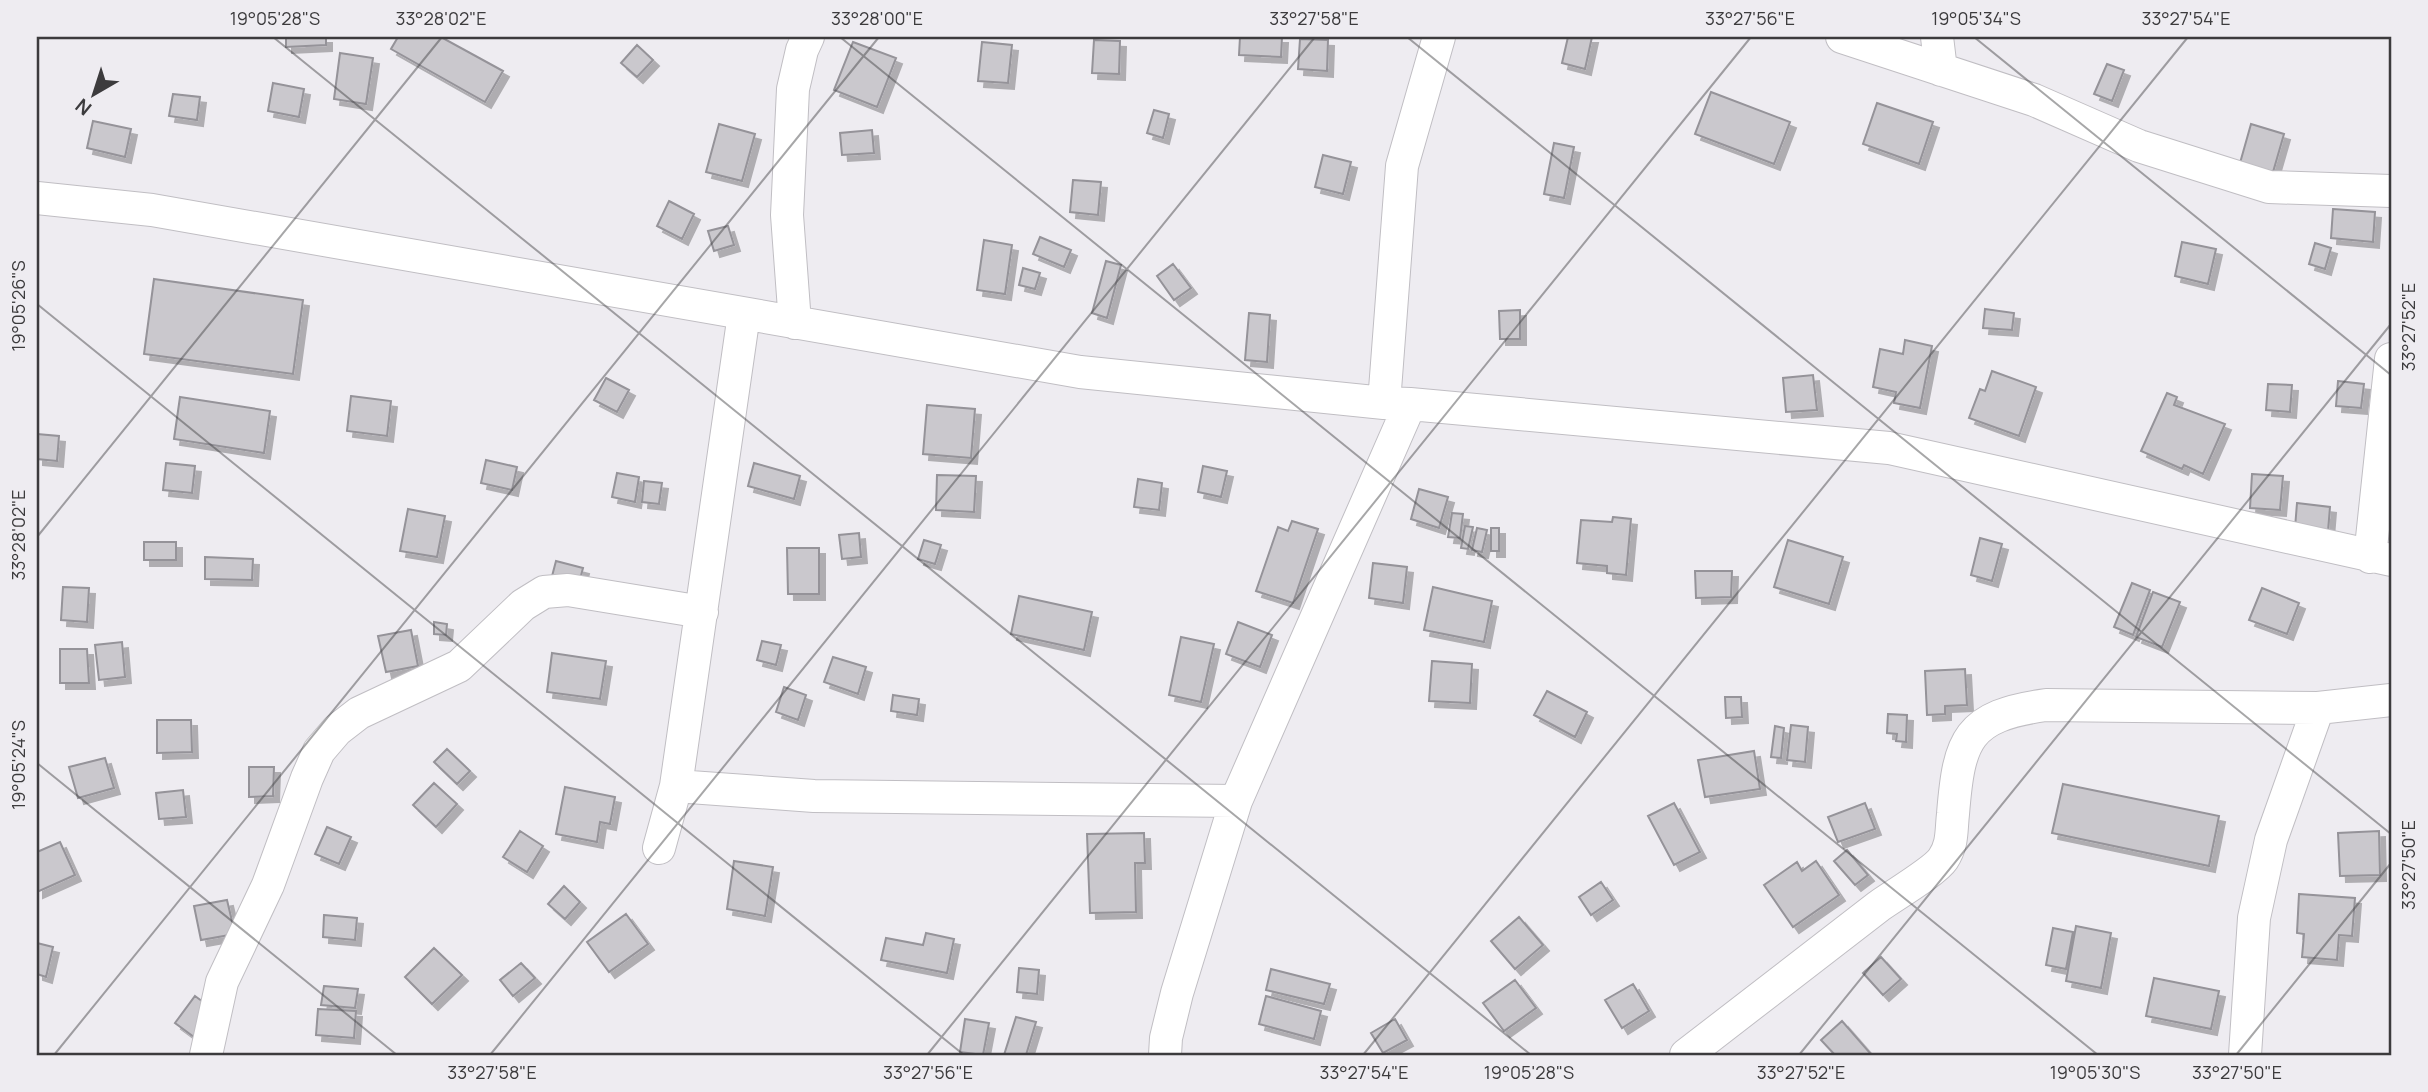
<svg xmlns="http://www.w3.org/2000/svg" width="2428" height="1092" font-family="Manrope,sans-serif">
<defs>
<filter id="shadow"><feDropShadow dx="6" dy="6" stdDeviation="0" flood-color="#0004"/></filter>
</defs>
<rect width="100%" height="100%" fill="#eeecf1"/>
<path fill="#cac8cd" stroke="#959399" stroke-width="2" filter="url(#shadow)" d="M286,37H326V45L286,47Z
M398,37H441L503,71L485,102L391,49Z
M1240,37H1282L1281,57L1239,55Z
M1568,37H1592L1585,69L1562,63Z
M1300,39L1328,40L1327,71L1298,69Z
M1094,40L1120,41L1119,74L1092,73Z
M853,42L896,58L877,107L834,90Z
M982,42L1012,45L1008,83L978,81Z
M637,45L653,60L637,77L621,63Z
M340,53L373,58L366,104L334,99Z
M2107,64L2124,70L2112,101L2094,94Z
M273,83L304,89L299,117L268,111Z
M1711,92L1790,122L1774,164L1695,134Z
M173,94L200,97L197,120L169,116Z
M1877,103L1933,122L1919,164L1863,144Z
M1154,110L1169,114L1163,138L1147,133Z
M93,121L131,129L125,157L87,148Z
M719,124L755,134L742,181L706,172Z
M2251,124L2284,134L2273,172L2240,163Z
M872,130L874,153L842,155L840,133Z
M1554,143L1574,147L1564,198L1544,194Z
M1323,155L1351,162L1343,194L1315,187Z
M1073,180L1101,182L1098,215L1070,212Z
M669,201L694,214L682,239L657,226Z
M2333,209L2375,212L2373,242L2331,238Z
M728,226L734,245L714,251L708,231Z
M1040,237L1071,250L1064,267L1033,254Z
M984,240L1012,245L1005,294L977,290Z
M2182,242L2216,249L2208,284L2175,276Z
M2315,243L2331,248L2325,269L2309,264Z
M1106,261L1121,265L1107,318L1092,313Z
M1173,264L1191,288L1174,300L1157,276Z
M1023,268L1040,273L1035,289L1019,285Z
M154,279L303,300L293,374L144,354Z
M1985,309L2014,313L2012,330L1983,328Z
M1520,310V339H1500L1499,311Z
M1249,313L1270,315L1267,362L1245,360Z
M1905,340L1932,346L1920,408L1894,403L1896,392L1873,387L1880,349L1903,354Z
M1992,371L2036,387L2019,436L1969,418L1980,389L1985,391Z
M1813,375L1817,410L1786,412L1783,378Z
M606,378L629,390L617,412L594,400Z
M2338,381L2364,384L2361,408L2336,406Z
M2268,384L2292,385L2290,412L2266,410Z
M2167,393L2177,397L2174,405L2225,424L2203,474L2184,465L2182,469L2141,451Z
M351,396L391,401L387,436L347,431Z
M180,397L270,411L264,453L174,439Z
M927,405L975,409L971,458L923,454Z
M37,434L59,436L57,461L37,459Z
M486,460L517,467L512,490L481,483Z
M166,463L195,466L192,493L163,490Z
M754,463L800,476L794,499L748,486Z
M1203,466L1227,471L1221,497L1198,492Z
M617,473L639,477L635,502L612,497Z
M2252,474L2283,476L2280,510L2250,508Z
M937,475L976,476L974,512L936,510Z
M1138,479L1162,483L1159,510L1134,507Z
M644,481L662,483L659,504L642,502Z
M1419,489L1448,497L1439,528L1411,519Z
M2297,503L2330,507L2328,531L2295,528Z
M408,509L445,516L437,557L400,551Z
M1452,513L1463,514L1460,538L1448,537Z
M1613,517L1631,519L1626,575L1607,573V566L1577,563L1581,520L1612,522Z
M1292,521L1318,529L1293,603L1256,591L1278,527L1288,531Z
M1465,526L1473,527L1468,549L1461,548Z
M1477,528L1487,530L1482,552L1472,550Z
M1491,528H1499V551H1491Z
M859,533L861,557L842,559L839,535Z
M1980,538L2002,544L1992,581L1971,575Z
M924,540L941,545L935,564L918,559Z
M1788,540L1843,557L1829,604L1774,587Z
M144,542H176V560H144Z
M787,548H819V594H788Z
M205,557L253,559L252,580L205,579Z
M556,561L583,568L578,587L551,580Z
M1373,563L1407,567L1403,603L1369,598Z
M1695,571H1732L1731,597L1696,598Z
M2132,583L2150,590L2133,635L2114,627Z
M63,587L89,588L87,622L61,620Z
M1433,587L1492,601L1484,642L1424,630Z
M2262,588L2299,603L2287,634L2249,620Z
M2153,592L2180,602L2162,647L2136,637Z
M1019,596L1092,612L1084,650L1011,634Z
M434,622L447,624L446,635L434,634Z
M1238,622L1272,635L1260,667L1226,654Z
M411,630L418,666L386,672L378,636Z
M1181,637L1214,644L1201,702L1169,695Z
M762,641L781,645L776,665L757,660Z
M122,642L125,677L99,680L95,645Z
M60,649H87L89,683H60Z
M552,653L606,661L600,699L547,692Z
M833,657L866,667L858,694L824,682Z
M1432,661L1472,664L1470,703L1429,701Z
M1965,669L1967,705L1945,706V714L1927,715L1925,671Z
M784,687L806,695L798,720L776,712Z
M1547,691L1587,712L1575,737L1534,715Z
M893,695L919,699L917,715L891,711Z
M1725,697H1741L1742,717L1726,718Z
M1888,714L1907,715L1906,742L1896,741L1897,734L1887,733Z
M157,720H191L192,752L157,753Z
M1791,725L1808,727L1805,762L1787,760Z
M1775,726L1784,728L1781,758L1771,757Z
M447,749L470,771L457,784L434,762Z
M1754,751L1760,789L1705,797L1698,760Z
M105,758L114,788L78,798L69,767Z
M249,767H274L273,796L249,797Z
M434,783L457,804L436,827L413,805Z
M2063,784L2219,816L2209,866L2052,833Z
M565,787L615,797L610,824L600,822L597,842L556,834Z
M183,790L186,817L159,819L156,793Z
M1674,803L1700,852L1674,865L1648,816Z
M1865,803L1875,829L1838,842L1828,817Z
M327,827L351,837L339,864L315,854Z
M520,831L543,846L527,872L503,857Z
M2379,831L2380,875L2340,876L2338,833Z
M1144,833L1145,863H1135L1136,912L1090,913L1087,834Z
M60,842L75,875L37,892V852Z
M1847,850L1868,875L1855,885L1834,861Z
M734,861L773,867L765,916L727,909Z
M1816,861L1839,895L1793,927L1764,885L1797,862L1802,871Z
M1601,882L1613,900L1591,915L1579,897Z
M564,886L580,902L565,919L548,904Z
M2299,894L2355,898L2352,936L2339,935L2337,960L2302,957L2304,934L2297,933Z
M227,900L235,934L201,940L194,906Z
M626,914L648,944L609,972L587,942Z
M324,915L357,918L355,940L323,937Z
M1519,917L1543,945L1515,969L1491,941Z
M2076,926L2111,933L2101,988L2066,981Z
M2053,928L2073,932L2066,969L2046,965Z
M926,933L954,939L947,973L881,960L886,938L923,945Z
M37,943L53,947L46,977L37,974Z
M434,948L462,975L432,1004L405,977Z
M1881,957L1901,979L1883,995L1863,973Z
M521,963L535,978L513,996L500,980Z
M1019,968L1039,970L1037,994L1017,992Z
M1271,969L1330,984L1324,1004L1266,990Z
M2154,978L2219,991L2211,1029L2146,1016Z
M1515,980L1536,1008L1504,1031L1483,1003Z
M1633,984L1649,1011L1622,1028L1605,1000Z
M324,986L358,989L355,1008L321,1005Z
M195,996L214,1010L194,1037L175,1023Z
M1266,996L1321,1011L1314,1039L1259,1024Z
M318,1009L356,1011L354,1038L316,1035Z
M1016,1017L1036,1022L1026,1055H1004Z
M965,1019L989,1023L983,1055L960,1052Z
M1395,1019L1407,1040L1383,1053L1371,1033Z
M1842,1021L1870,1053L1867,1055H1835L1821,1040Z"/>
<g fill="none" stroke-linecap="round" stroke-linejoin="round">
<g stroke="#c0bec3" stroke-width="34">
<path id="street" d="M1842,37L2034,100L2139,146L2269,187L2391,191
M1937,37L1941,70
M37,198L152,210L1080,372L1384,403L1410,404L1889,448L2391,560
M795,323L787,215L793,89L802,50L808,37
M1384,403L1402,166L1439,37
M2370,557L2391,359
M676,786L814,796L1236,801
M659,848L676,786L744,314
M206,1055L222,982L268,885L307,778L319,751L337,730L359,713L459,666L523,605L544,592L568,590L702,612
M1165,1055L1166,1038L1177,993L1236,801L1410,404
M1686,1055C1750,1006 1814,956 1879,906C1893,896 1935,871 1943,859C1953,844 1951,831 1953,814C1959,739 1967,716 2046,705L2318,708L2391,700
M2245,1055L2254,918L2271,840L2318,708"/>
</g>
<use href="#street" stroke="#fff" stroke-width="32"/>
</g>
<path fill="none" stroke="#3c3b3d" stroke-width="2" stroke-opacity="0.45" d="M273,37L1531,1055M840,37L2098,1055M1407,37L2391,834M1974,37L2391,375M37,304L964,1055M37,537L442,37M37,763L397,1055M54,1055L879,37M490,1055L1315,37M927,1055L1751,37M1363,1055L2188,37M1799,1055L2391,324M2236,1055L2391,863"/>
<rect width="2428" height="1092" fill="none" stroke="#eeecf1" stroke-width="77"/>
<g transform="translate(94 94) rotate(219)" stroke="#eeecf1" stroke-width="5" paint-order="stroke">
<path d="M0-5L12 26L0 18L-12 26Z" fill="#3c3b3d"/>
<text y="-10" font-size="19" font-weight="bold" text-anchor="middle" fill="#3c3b3d">N</text>
</g>
<rect x="38" y="38" width="2352" height="1016" fill="none" stroke="#3c3b3d" stroke-width="2.5"/>
<g font-size="18" text-anchor="middle" fill="#3c3b3d">
<text x="275" y="25">19°05'28"S</text>
<text x="441" y="25">33°28'02"E</text>
<text x="877" y="25">33°28'00"E</text>
<text x="1314" y="25">33°27'58"E</text>
<text x="1750" y="25">33°27'56"E</text>
<text x="1976" y="25">19°05'34"S</text>
<text x="2186" y="25">33°27'54"E</text>
<text transform="translate(19 306) rotate(-90)" y="6">19°05'26"S</text>
<text transform="translate(2409 327) rotate(-90)" y="6">33°27'52"E</text>
<text transform="translate(19 535) rotate(-90)" y="6">33°28'02"E</text>
<text transform="translate(19 765) rotate(-90)" y="6">19°05'24"S</text>
<text transform="translate(2409 865) rotate(-90)" y="6">33°27'50"E</text>
<text x="492" y="1079">33°27'58"E</text>
<text x="928" y="1079">33°27'56"E</text>
<text x="1364" y="1079">33°27'54"E</text>
<text x="1529" y="1079">19°05'28"S</text>
<text x="1801" y="1079">33°27'52"E</text>
<text x="2095" y="1079">19°05'30"S</text>
<text x="2237" y="1079">33°27'50"E</text>
</g>
</svg>
